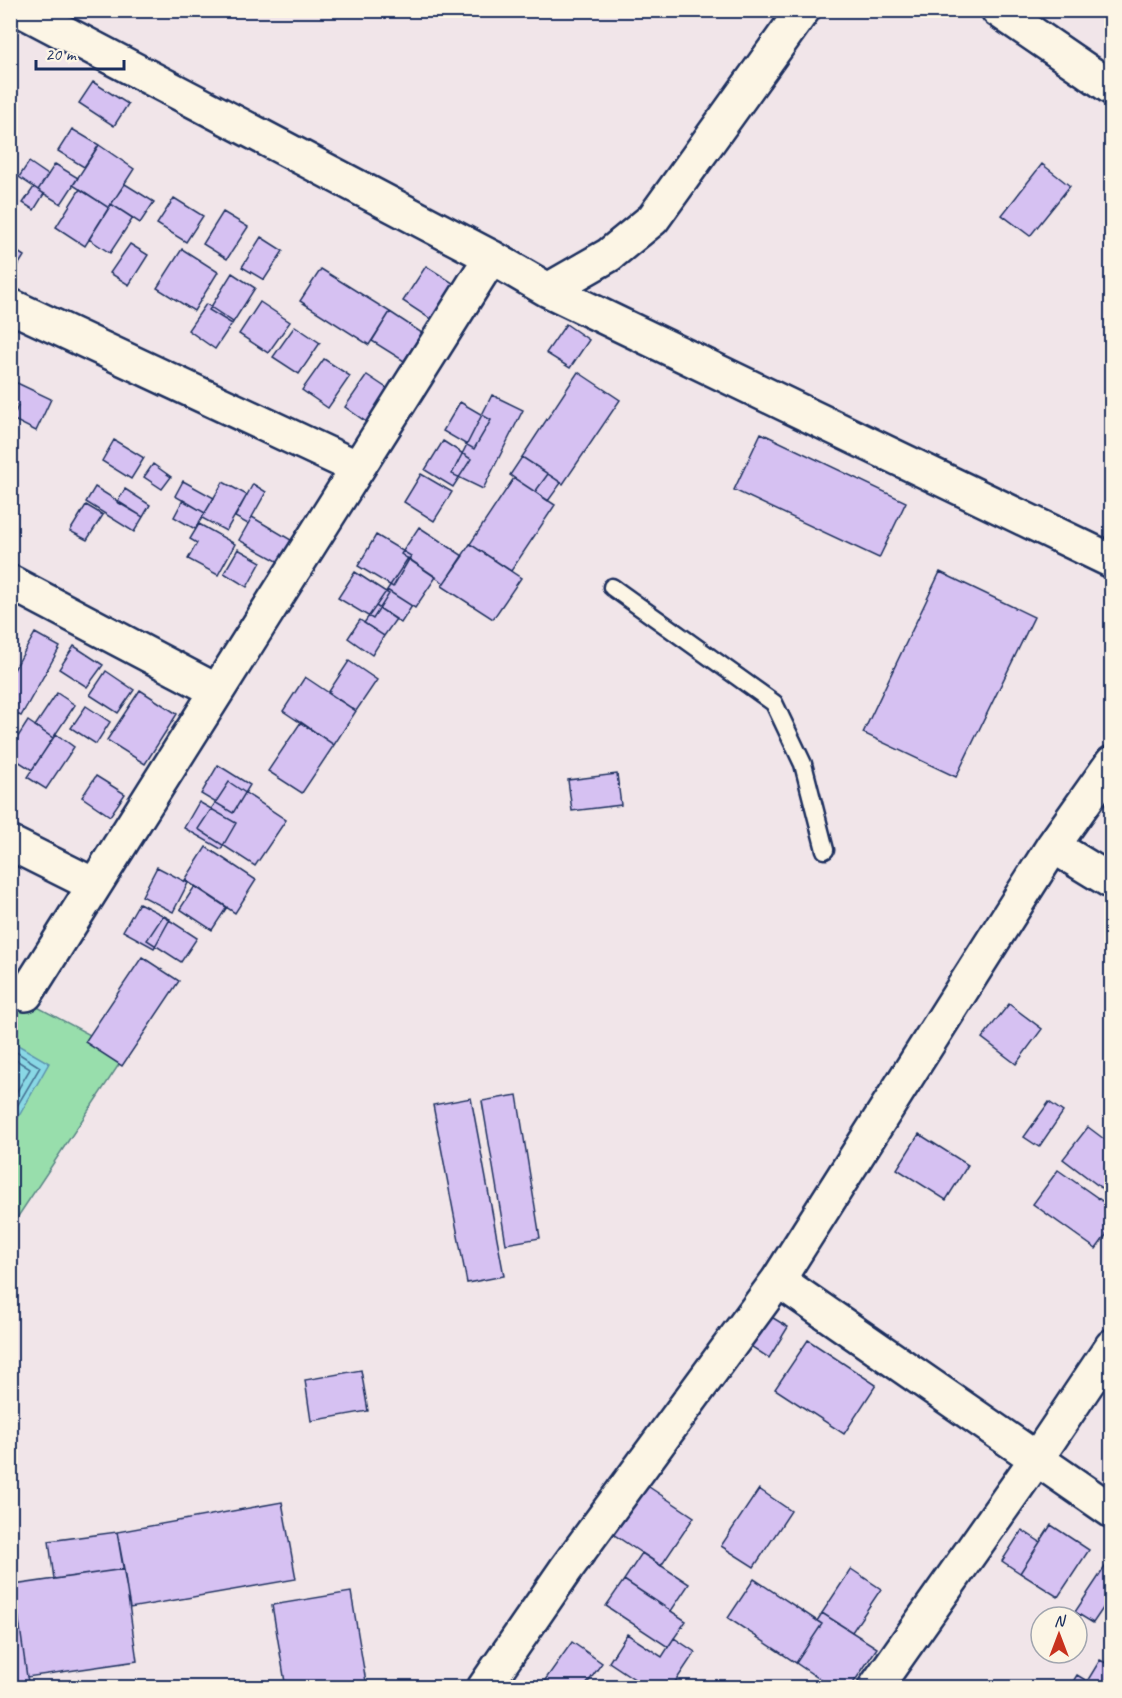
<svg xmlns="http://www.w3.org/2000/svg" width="1122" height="1698" font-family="Caveat,sans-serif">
<rect width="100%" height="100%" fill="#f1e5e9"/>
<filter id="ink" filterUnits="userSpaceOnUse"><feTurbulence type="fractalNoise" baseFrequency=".0167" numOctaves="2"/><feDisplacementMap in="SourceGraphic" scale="12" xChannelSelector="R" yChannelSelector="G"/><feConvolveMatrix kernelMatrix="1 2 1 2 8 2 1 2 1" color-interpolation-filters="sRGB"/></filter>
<g filter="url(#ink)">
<path fill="#98deac" stroke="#5a8685" stroke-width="1.5" d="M11,993L126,1054L11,1227Z"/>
<path fill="#89d8e5" stroke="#5d94af" stroke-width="1.5" d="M11,1041L49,1063L11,1130Z"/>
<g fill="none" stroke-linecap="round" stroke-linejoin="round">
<path stroke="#477394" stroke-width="1.5" d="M10,1048L40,1067L10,1118
M10,1056L30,1069L10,1103"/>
</g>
<path fill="#d6c1f2" stroke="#1b2f5e" stroke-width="1.5" d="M93,82L128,104L114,126L79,103Z
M72,129L99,145L84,167L58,151Z
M99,145L134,169L109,208L73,185Z
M29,162L48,175L38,190L19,177Z
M55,164L78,178L61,204L38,190Z
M1042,164L1070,186L1030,236L1002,215Z
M125,184L154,202L140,223L111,204Z
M34,187L44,194L34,210L23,203Z
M80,189L109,208L85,246L56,227Z
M174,198L203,216L186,242L157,224Z
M111,204L133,218L110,253L89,239Z
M223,212L248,227L227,259L203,244Z
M261,237L283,251L264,280L242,267Z
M130,244L148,255L129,285L110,273Z
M10,247L24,256L11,277H10Z
M182,249L218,272L194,311L157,288Z
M426,266L456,285L432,320L403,301Z
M321,269L390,312L369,345L300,301Z
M232,273L255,288L232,324L209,310Z
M260,302L290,322L268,353L239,334Z
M206,304L233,322L215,349L188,330Z
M390,312L422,333L404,361L372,341Z
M566,324L589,340L570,368L546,353Z
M295,326L320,343L299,374L273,357Z
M324,359L350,376L328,408L302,390Z
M578,372L620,400L563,484L522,457Z
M367,375L394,393L372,426L345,407Z
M15,382L51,399L36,431L12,419L18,406L10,402V391Z
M492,395L523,410L483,489L452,474Z
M460,402L491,420L474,449L443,431Z
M761,433L906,502L879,558L734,490Z
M114,440L144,458L131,479L102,461Z
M443,441L471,459L453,487L425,470Z
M522,457L548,474L535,492L510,475Z
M153,464L171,477L162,489L144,477Z
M421,474L452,492L434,521L404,502Z
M548,474L561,483L548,501L535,492Z
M514,478L555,505L511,571L470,544Z
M183,481L214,498L205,513L175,496Z
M223,482L247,495L226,531L202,518Z
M253,484L266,492L248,524L235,517Z
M95,487L143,517L134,532L86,502Z
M125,489L150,505L143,517L117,502Z
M183,500L205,513L195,529L174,517Z
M86,505L103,515L87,540L70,531Z
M252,517L291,540L279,562L239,540Z
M199,524L235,544L218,575L188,559L197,543L190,539Z
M419,527L463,556L444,583L401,554Z
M376,535L411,556L393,587L358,566Z
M470,544L521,578L493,619L442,586Z
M238,549L261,562L247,587L224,573Z
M408,558L436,577L415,608L387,590Z
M355,572L389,594L373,619L338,598Z
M940,572L1034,617L956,777L863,733Z
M387,590L412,606L401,623L376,606Z
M376,606L396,619L384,636L364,623Z
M360,620L384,636L372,655L348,638Z
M35,633L60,647L21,716L10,711V677Z
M74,646L103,665L87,687L59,669Z
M349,661L377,680L356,711L328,693Z
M106,671L134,690L118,713L90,695Z
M305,677L356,711L334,745L283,711Z
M140,690L177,714L145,764L107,740Z
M57,693L75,705L53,738L35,726Z
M86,706L110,722L96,744L71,728Z
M28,721L53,738L32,770L10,756V749Z
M301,722L334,745L302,793L268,771Z
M56,734L74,747L46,789L27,777Z
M218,765L250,785L233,813L201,794Z
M617,774L621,805L572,811L568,780Z
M96,776L125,794L110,816L82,797Z
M229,782L286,820L255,866L198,829Z
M199,802L236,823L221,849L184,828Z
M206,847L256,880L235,913L185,880Z
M157,867L188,883L173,912L142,896Z
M195,886L227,907L212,930L180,909Z
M139,903L170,919L154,948L123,931Z
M163,916L197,938L181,962L147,940Z
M142,957L179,981L122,1066L85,1042Z
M1009,1004L1042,1029L1016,1064L982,1038Z
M517,1095L540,1238L506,1244L482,1101Z
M471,1098L504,1276L467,1283L433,1105Z
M1049,1102L1063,1112L1039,1147L1024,1137Z
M1088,1127L1112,1145V1196L1063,1159Z
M919,1134L968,1165L946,1200L897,1169Z
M1058,1170L1112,1208V1227L1096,1249L1033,1204Z
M765,1313L788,1327L769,1358L746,1343Z
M808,1340L876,1385L844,1434L775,1389Z
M361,1370L368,1411L311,1421L305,1380Z
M646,1485L694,1517L661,1566L613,1534Z
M759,1489L791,1511L754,1567L721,1546Z
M282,1502L296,1579L130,1608L117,1532Z
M1051,1525L1089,1550L1058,1597L1020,1573Z
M1022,1530L1040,1542L1020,1573L1002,1561Z
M117,1532L124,1569L54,1579L49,1541Z
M642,1553L689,1584L671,1611L624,1580Z
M1111,1558L1112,1595L1093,1623L1075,1612Z
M124,1569L137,1661L27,1677L14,1585Z
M851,1569L881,1589L852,1632L822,1613Z
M754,1579L822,1624L796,1663L728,1618Z
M624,1580L686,1621L668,1647L606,1606Z
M14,1585L27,1677L30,1688H10V1586Z
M351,1592L367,1688H286L272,1605Z
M822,1613L877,1648L850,1688H833L796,1663L822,1624L817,1621Z
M627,1634L662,1657L674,1638L695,1652L671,1688H648L609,1662Z
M572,1642L602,1663L584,1688H556L545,1680Z
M1100,1660L1112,1666V1688H1083Z
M1077,1675L1087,1681L1083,1688H1069Z
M525,1680L537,1688H520Z"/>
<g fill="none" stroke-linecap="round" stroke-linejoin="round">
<g stroke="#1b2f5e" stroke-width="21">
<path id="service" d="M612,587L774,703L803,764L825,850"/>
</g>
<g stroke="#1b2f5e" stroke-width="38">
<path id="minor" d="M21,10L491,257L548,290L1112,561
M998,10L1112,88
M548,290L609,255L653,219L803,10
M13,307L358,468
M10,582L217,691
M10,843L94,885
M1053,846L1112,882
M26,994L491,257
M778,1280L1112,1511
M484,1688L566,1569L778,1280L1053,846L1112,763
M875,1688L1037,1458L1112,1346"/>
</g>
<use href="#service" stroke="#fcf5e5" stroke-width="16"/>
<use href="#minor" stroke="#fcf5e5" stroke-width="33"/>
</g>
</g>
<rect width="1122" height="1698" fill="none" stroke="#fcf5e5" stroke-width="36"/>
<rect x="18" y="18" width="1086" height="1662" fill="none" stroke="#1b2f5e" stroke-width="2" filter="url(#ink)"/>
<g transform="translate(1059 1635)"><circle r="28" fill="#fcf5e5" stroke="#a2a6af" stroke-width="1.5"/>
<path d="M0-4.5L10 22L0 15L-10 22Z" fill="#c8321e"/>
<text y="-9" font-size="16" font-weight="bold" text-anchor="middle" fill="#1b2f5e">N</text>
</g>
<path d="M36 60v9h88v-9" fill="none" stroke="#1b2f5e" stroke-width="3"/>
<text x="45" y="60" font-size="18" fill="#1b2f5e" stroke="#fcf5e5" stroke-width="4.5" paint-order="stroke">20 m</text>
</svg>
